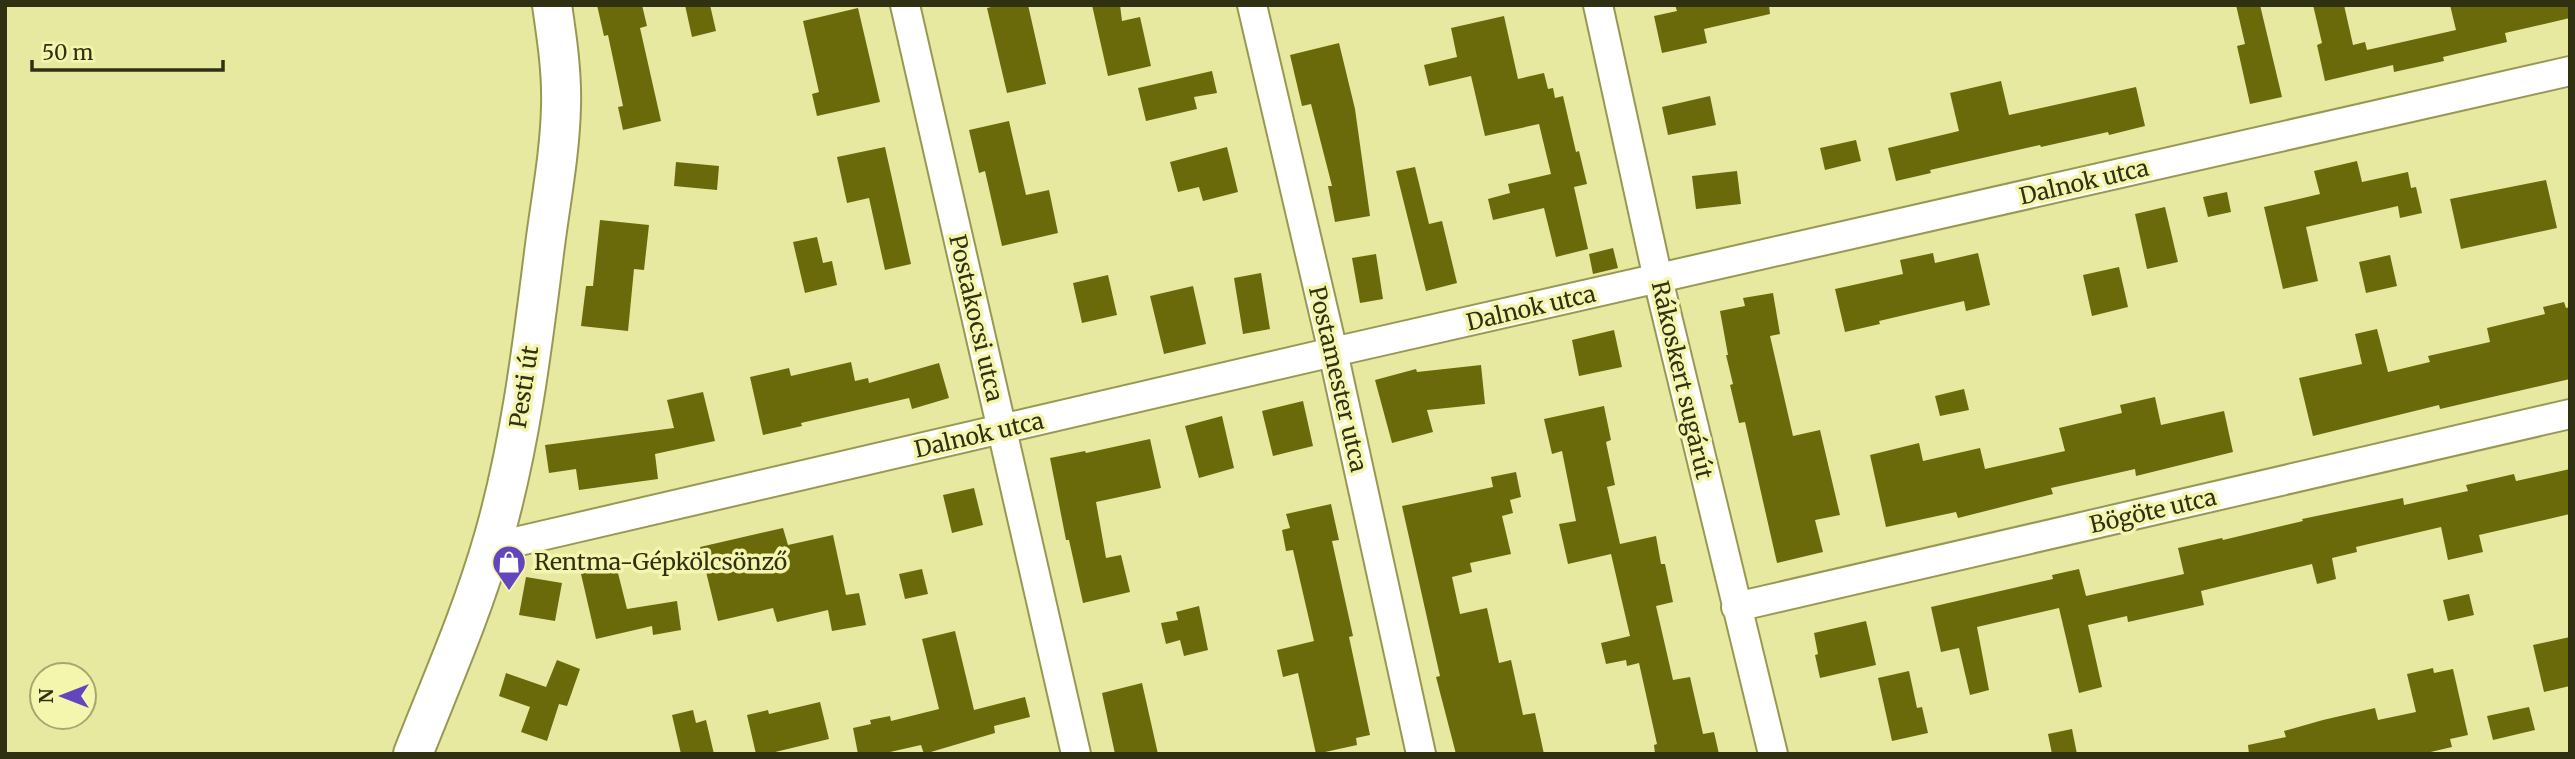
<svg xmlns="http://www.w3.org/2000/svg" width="2575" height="759" font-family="Merriweather,serif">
<rect width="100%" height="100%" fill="#e7e9a1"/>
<path fill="#6a6a0b" d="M597,5H642L647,26L640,28L661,121L623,130L618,107L623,106L608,35L604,36Z
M685,5H710L716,31L692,37Z
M1000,5H1028L1046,84L1007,93L987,8Z
M1092,5H1120L1122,21L1140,17L1151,66L1108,76Z
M1675,5H1769L1770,14L1704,29L1707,43L1662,53L1654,16L1677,11Z
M2236,5H2260L2282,97L2250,104L2237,46L2245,44Z
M2313,5H2344L2353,45L2365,42L2367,50L2456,30L2450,5H2570V18L2505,33L2507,42L2443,57L2444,61L2394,72L2393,65L2325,81L2317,45L2322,43Z
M858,8L880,102L817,116L812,94L819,92L803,21Z
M1504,16L1518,79L1544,73L1548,89L1553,88L1555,98L1563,96L1576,152L1579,151L1587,184L1574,187L1588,249L1556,257L1544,208L1493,220L1488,199L1510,193L1508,184L1551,174L1539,124L1485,136L1471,76L1429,86L1424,65L1457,57L1451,28Z
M1339,43L1355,109L1370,216L1335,222L1328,186H1332L1311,104L1302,106L1290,55Z
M1212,71L1217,93L1194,97L1197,109L1146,121L1138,88Z
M2001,81L2009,115L2136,87L2145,126L2109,135L2108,132L2041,147L2040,145L1930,170L1931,173L1896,181L1888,148L1959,131L1950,93Z
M1710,96L1716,125L1668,135L1662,107Z
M1009,121L1026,195L1049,190L1058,233L1002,246L985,171L979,173L969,130Z
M1856,140L1861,161L1825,170L1820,148Z
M885,147L911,264L885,270L869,198L847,203L837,157Z
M1227,147L1238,192L1203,201L1199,187L1178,192L1170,162Z
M2357,161L2362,182L2408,172L2411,188L2416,187L2422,213L2400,218L2398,206L2306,227L2318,281L2283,289L2264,207L2320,194L2314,171Z
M676,162L719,166L717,190L674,186Z
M1415,167L1429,224L1442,221L1457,283L1426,291L1396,171Z
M1737,171L1741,204L1696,209L1692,176Z
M2546,180L2557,228L2461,249L2450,199Z
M2227,192L2231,212L2208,217L2203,197Z
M2165,207L2178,262L2147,269L2135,214Z
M600,220L649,225L644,270L634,269L628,331L581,326L586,286H593Z
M817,237L823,263L832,261L837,285L805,293L793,242Z
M1613,248L1618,268L1593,274L1589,254Z
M1933,253L1935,263L1978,253L1990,305L1966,311L1964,301L1879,321L1880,324L1845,332L1835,289L1903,274L1900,260Z
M1376,254L1383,299L1360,303L1352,258Z
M2390,255L2397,286L2366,293L2359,262Z
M2119,267L2128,307L2092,316L2083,275Z
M1261,273L1270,329L1243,334L1234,278Z
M1108,275L1117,315L1082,323L1073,283Z
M1193,286L1206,344L1164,354L1150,296Z
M1773,293L1780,334L1770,336L1793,436L1820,430L1840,515L1815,520L1823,552L1777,563L1745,422L1739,423L1730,385L1733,384L1726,355H1728L1720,311L1745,306L1743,298Z
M2564,302L2566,308L2570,307V379L2440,409L2439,405L2313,436L2299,378L2362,364L2355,334L2377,329L2388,372L2430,362L2428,356L2490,342L2487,328L2545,314L2543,307Z
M1614,330L1622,367L1579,376L1572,340Z
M851,362L855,381L868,378L869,383L939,363L949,398L912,409L909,398L801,423L802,426L763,435L750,377L789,368L791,376Z
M1481,365L1485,404L1427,410L1433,432L1392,443L1375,380L1416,369L1417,372Z
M1964,389L1969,410L1940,416L1935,396Z
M703,392L715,441L655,454L658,479L579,490L576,469L549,473L545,445L674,428L667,400Z
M2155,397L2161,425L2224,411L2233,452L2136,476L2135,469L2051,488L2053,494L1958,518L1956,512L1886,527L1870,455L1919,443L1923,461L1980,448L1985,469L2065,451L2059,428L2122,413L2120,405Z
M1303,401L1313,446L1273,456L1262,411Z
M1604,406L1611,440L1606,442L1615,485L1607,487L1620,544L1656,536L1661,564H1665L1673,602L1656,606L1673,680L1690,677L1703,734L1714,732L1719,754H1655L1654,745L1657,744L1639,663L1627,666L1626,660L1606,664L1601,643L1630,636L1611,554L1568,564L1559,524L1576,521L1562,451L1552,454L1544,419Z
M1222,416L1234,468L1199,478L1185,426Z
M1150,439L1161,488L1096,502L1106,558L1121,555L1130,592L1083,603L1069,540H1066L1050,458L1085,451L1086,453Z
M2570,469V514L2479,535L2483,552L2448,560L2441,527L2356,547L2357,552L2332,558L2336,579L2317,584L2312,564L2201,591L2204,605L2128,622L2127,616L2088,625L2102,687L2079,693L2059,608L1977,627L1989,690L1970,695L1959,648L1941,652L1931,607L2053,579L2052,575L2079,569L2086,596L2184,574L2178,548L2222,538L2223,540L2303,521L2302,519L2403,498L2404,505L2468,491L2466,485L2514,474L2516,481Z
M1516,472L1521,497L1510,500L1513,513L1502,516L1511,554L1470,563L1472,572L1452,577L1460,614L1487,608L1499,663L1511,660L1523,715L1535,713L1544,754H1456L1436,677L1440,676L1402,506L1493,487L1491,477Z
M974,488L983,525L952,533L943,495Z
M1331,504L1339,540L1332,541L1353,636L1349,637L1370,735L1356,738L1357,745L1316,754L1298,673L1283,677L1277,650L1314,641L1293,550L1286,551L1282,530L1290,528L1286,514Z
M783,528L788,545L833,535L846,595L859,593L866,625L832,631L828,610L777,622L773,608L718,621L700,547Z
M616,565L627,609L677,601L681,630L653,635L652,626L596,639L581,574Z
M922,569L928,594L905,599L899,574Z
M526,577L562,583L555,621L519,615Z
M2469,594L2474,615L2448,621L2443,600Z
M1199,606L1208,650L1184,656L1180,640L1166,644L1161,623L1178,620L1176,612Z
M1866,621L1876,665L1820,678L1815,655L1818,654L1814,633Z
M955,631L974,710L1025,697L1030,717L994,726L995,733L924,754L921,745L881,754H858L853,728L871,724L870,720L890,716L891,721L939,709L922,639Z
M2570,637V686L2544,692L2533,645Z
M557,660L580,669L567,706L559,704L547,741L521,732L530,707L499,696L506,673L546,687Z
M2433,668L2434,673L2453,669L2468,735L2450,739L2452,747L2422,754H2249L2248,745L2286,737L2284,731L2323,720L2375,708L2378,720L2416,712L2407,674Z
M1909,671L1917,708L1922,707L1928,733L1892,741L1878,678Z
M1142,683L1158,754H1115L1102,693Z
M820,702L829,739L767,754H756L747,715L768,710L769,714Z
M2529,707L2535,730L2493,740L2487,716Z
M693,710L696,723L706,720L714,754H681L672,715Z
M2072,729L2077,754H2052L2048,734Z"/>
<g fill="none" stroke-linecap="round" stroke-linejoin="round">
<g stroke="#979953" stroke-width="32">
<path id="minor" d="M905,5L1076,754
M1252,5L1333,352L1421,754
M1598,5L1658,279L1773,754
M493,541L515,542L1333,352L2570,71
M1736,607L2570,414"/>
</g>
<g stroke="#979953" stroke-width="42">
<path id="primary" d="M413,754C441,683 472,613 493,540C520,447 532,349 544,253C550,204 560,155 561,106C562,72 557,39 552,5"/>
</g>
<use href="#minor" stroke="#fff" stroke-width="28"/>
<use href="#primary" stroke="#fff" stroke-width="38"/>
</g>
<defs>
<g id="shop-pin" transform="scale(1.75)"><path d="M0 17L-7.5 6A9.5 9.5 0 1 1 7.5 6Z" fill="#6345bd" stroke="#f4f6ae"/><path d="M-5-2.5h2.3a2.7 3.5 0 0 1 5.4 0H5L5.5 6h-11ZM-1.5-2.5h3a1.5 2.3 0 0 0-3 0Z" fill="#fff"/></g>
</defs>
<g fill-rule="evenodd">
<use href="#shop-pin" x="509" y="562"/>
</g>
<g text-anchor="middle" stroke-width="7" stroke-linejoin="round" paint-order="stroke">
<g font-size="23" fill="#303013" stroke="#f4f6ae">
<text transform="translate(2084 182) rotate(-13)" y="8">Dalnok utca</text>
<text transform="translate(1531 308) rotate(-13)" y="8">Dalnok utca</text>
<text transform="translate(976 318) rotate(77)" y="8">Postakocsi utca</text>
<text transform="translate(1338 379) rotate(77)" y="8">Postamester utca</text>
<text transform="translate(1682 380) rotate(77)" y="8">Rákoskert sugárút</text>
<text transform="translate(524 387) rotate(-81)" y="8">Pesti út</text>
<text transform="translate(979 435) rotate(-13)" y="8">Dalnok utca</text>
<text transform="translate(2153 511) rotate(-13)" y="8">Bögöte utca</text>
</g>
<g font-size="23" fill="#303013" stroke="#f4f6ae" text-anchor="start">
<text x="534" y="570">Rentma-Gépkölcsönző</text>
</g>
</g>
<rect width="2575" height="759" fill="none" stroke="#303013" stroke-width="14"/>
<g transform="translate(63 696) rotate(270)"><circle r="33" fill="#f4f6ae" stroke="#a6a770" stroke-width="2"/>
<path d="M0-5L12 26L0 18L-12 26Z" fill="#6345bd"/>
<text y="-10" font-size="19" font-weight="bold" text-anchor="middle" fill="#303013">N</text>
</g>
<path d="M32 60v10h191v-10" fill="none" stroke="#303013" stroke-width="3.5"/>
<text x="42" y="60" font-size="21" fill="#303013" stroke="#f4f6ae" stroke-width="5" paint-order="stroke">50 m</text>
</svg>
